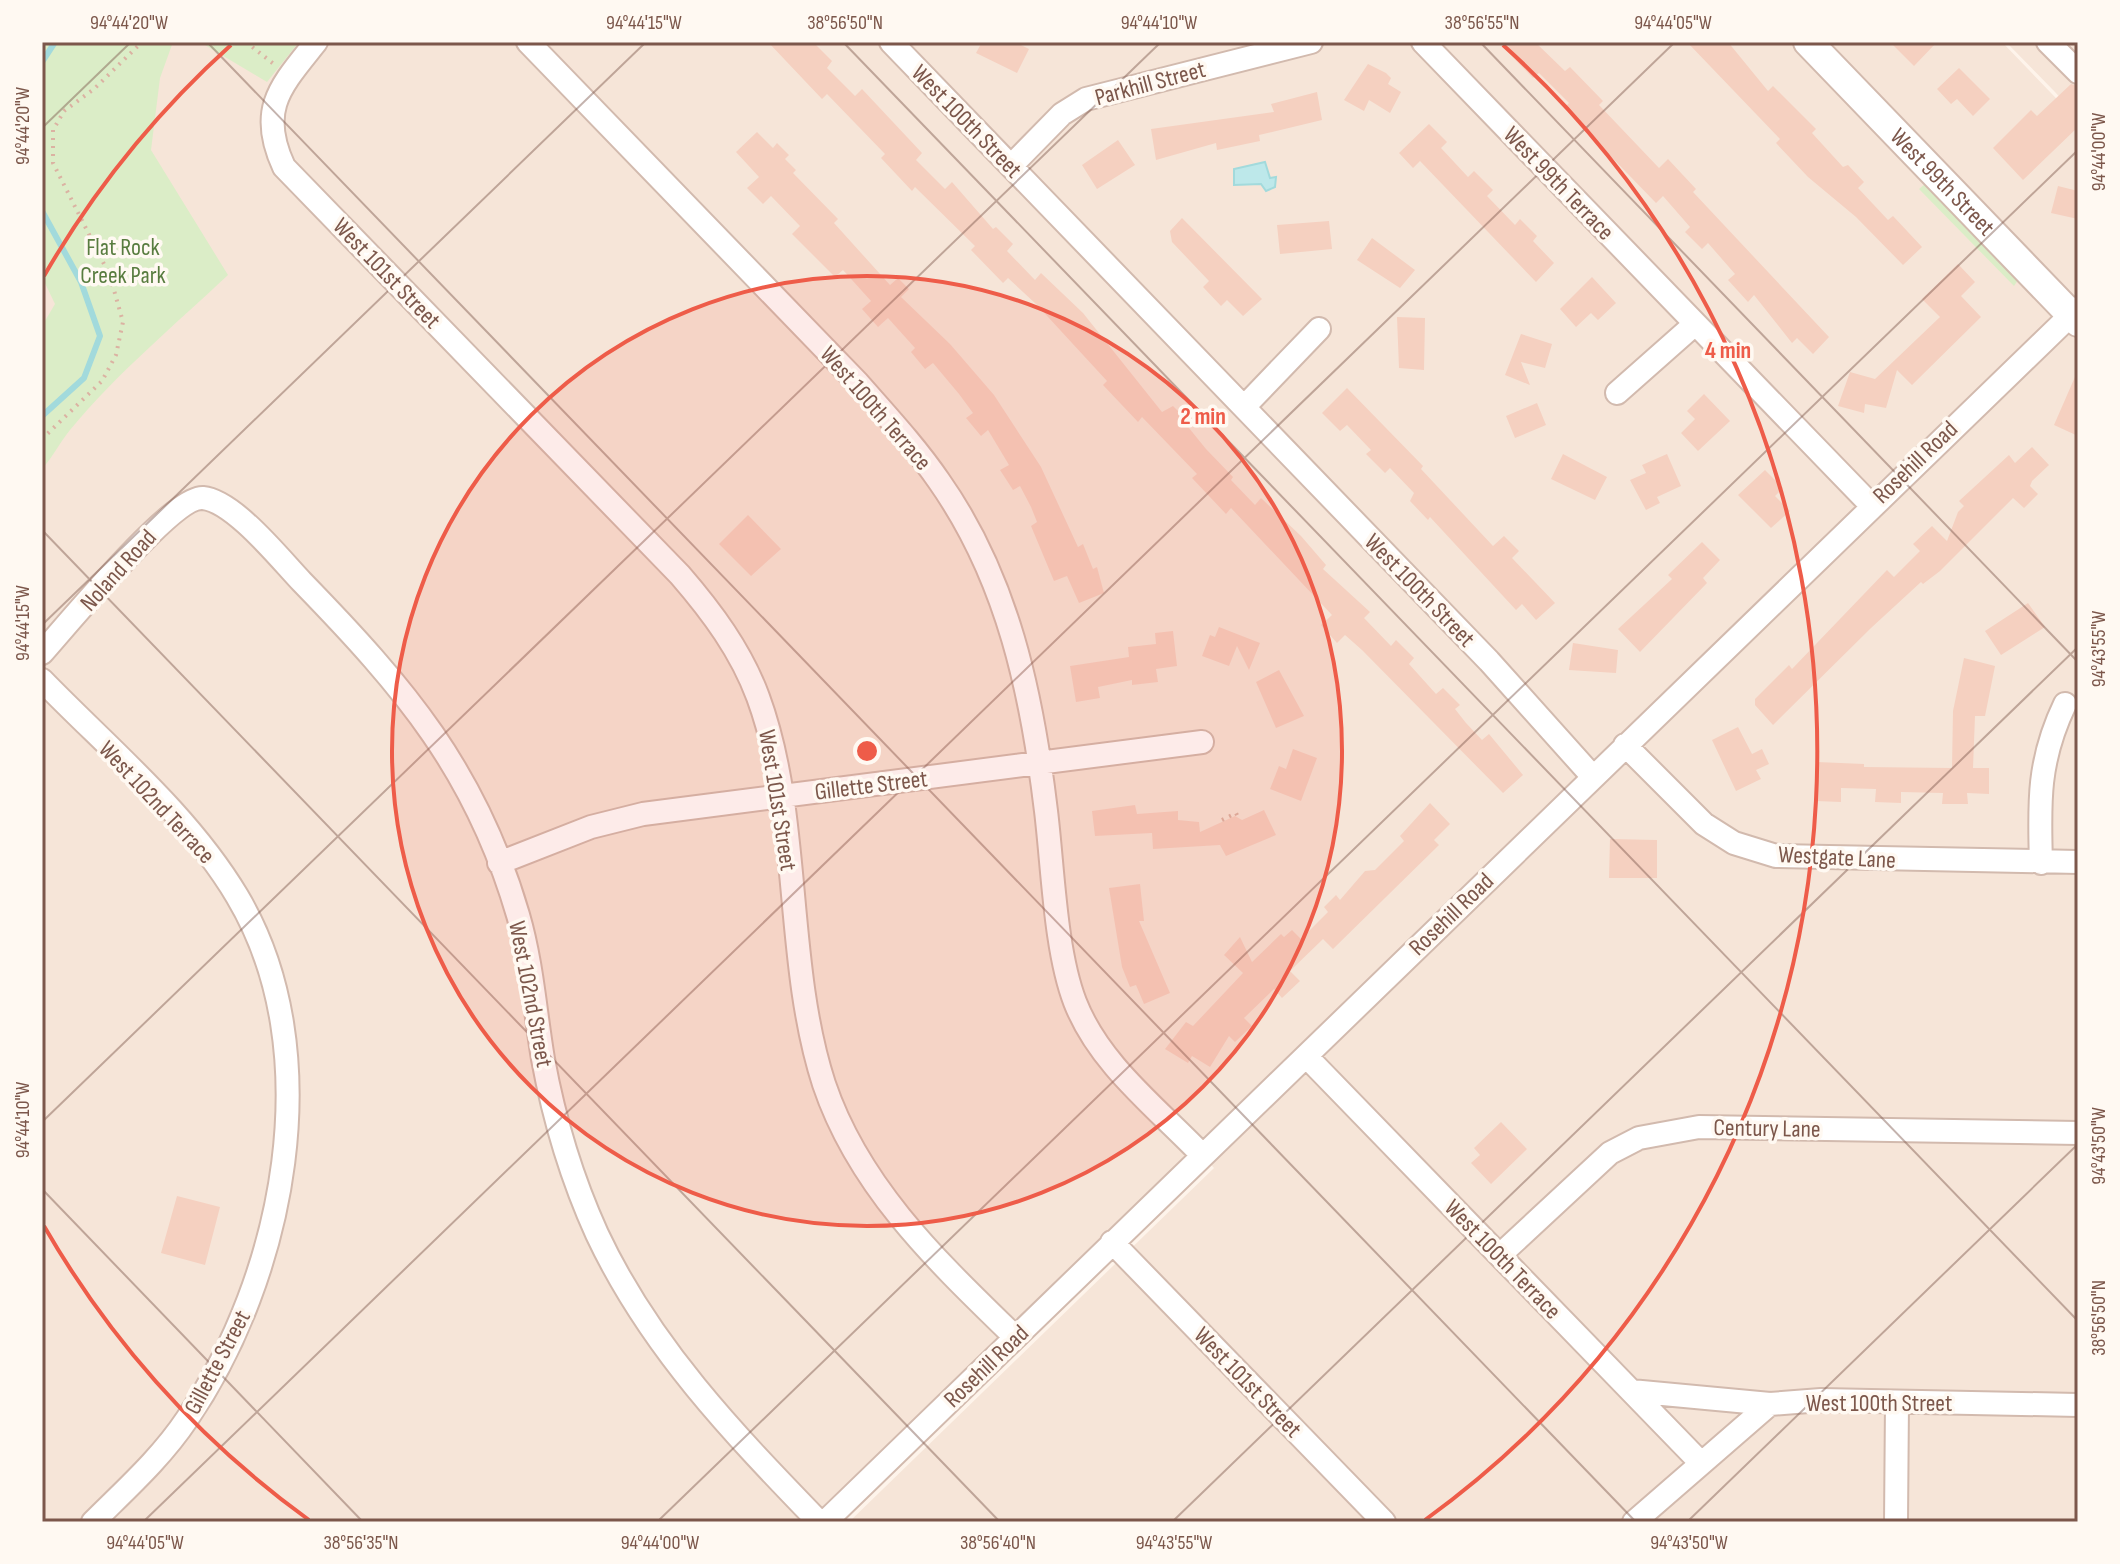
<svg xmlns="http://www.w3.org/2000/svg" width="2120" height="1564" font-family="'Sofia Sans Condensed',sans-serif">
<rect width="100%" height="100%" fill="#fef4eb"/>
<path fill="#f6e5d8" d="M42,42H2002L2078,121V1522H849L1214,1168L1202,1155L824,1522H42Z
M2006,42H2078V118L2055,92Z"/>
<path fill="#dbedc7" d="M42,42H173L160,78L151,150L228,275C175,325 117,373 70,430C60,442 53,457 42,469V326L55,304L42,277Z
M200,42H299L267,82Z
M1925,184L2018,280L2014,286L1919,189Z"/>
<path fill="#bde8ea" stroke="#a2dadc" stroke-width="2" d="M1265,162L1270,178L1276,177L1275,187L1266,191L1261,184L1234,185V169Z"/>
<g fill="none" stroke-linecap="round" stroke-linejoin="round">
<path stroke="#a2dadc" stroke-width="6" d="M42,62L55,42
M42,211L81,282L100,336L84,378L42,416"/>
</g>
<path fill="#f5d0c0" d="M768,42H813L832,61L827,68L855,96L862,89L922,153L916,160L945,189L952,182L993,229L996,227L1013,244L1007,251L1035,280L1041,273L1083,313L1162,412L1173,406L1192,425L1189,428L1206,449L1233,477L1231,480L1255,505L1261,498L1301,536L1326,565L1323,569L1370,612L1364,618L1391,646L1396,640L1414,658L1409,664L1436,694L1443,688L1460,705L1455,709L1466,723L1482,740L1489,734L1523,775L1503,793L1362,650L1345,635L1337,643L1321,625L1332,615L1231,508L1226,514L1192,478L1197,474L1142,417L1138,422L1103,385L1107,381L1037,305L1008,278L1003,283L971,250L975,246L915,187L912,191L881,158L885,154L827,94L822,99Z
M982,42H1015L1029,49L1017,73L976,53Z
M1498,42H1535L1565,71L1570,67L1603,101L1599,105L1659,168L1668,159L1696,189L1693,192L1829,337L1813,354L1797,338L1792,343L1754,295L1748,302L1728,280L1735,274L1708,243L1702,249L1685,232L1690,227L1663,196L1656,203L1564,108L1569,103L1539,73L1533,78Z
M1687,42H1728L1768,91L1773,86L1816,129L1812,133L1843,167L1848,165L1864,182L1858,188L1888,220L1893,216L1922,247L1903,265L1856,217L1808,177L1776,143L1780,139Z
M1890,42H1937L1914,66Z
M1368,64L1386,73L1391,78L1388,84L1401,92L1390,113L1369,100L1364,111L1344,100Z
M1959,68L1990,99L1973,116L1957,99L1951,104L1937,89Z
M2071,84L2078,86V127L2023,180L1993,148L2031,110L2037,116Z
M1317,92L1322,120L1259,135L1260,141L1217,150L1216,143L1156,160L1151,129L1274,112L1271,104Z
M1429,124L1447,142L1441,148L1468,177L1474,171L1493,190L1487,196L1515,225L1520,219L1537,236L1533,241L1554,263L1536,282L1420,161L1413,168L1399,153Z
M757,132L773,148L777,143L789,155L785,159L796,170L793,173L838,219L834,223L890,285L898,278L909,289L901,297L950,344L994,395L1041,467L1078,547L1083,544L1093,569L1097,567L1104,593L1079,603L1067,576L1054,581L1031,526L1037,522L1031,507L1020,486L1013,490L1000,470L1009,465L988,430L981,436L966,418L973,413L959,394L933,363L925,369L911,352L915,348L888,318L878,327L862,309L871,301L843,270L835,277L792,234L800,226L771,196L763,204L747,188L759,177L736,152Z
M1118,140L1135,165L1097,189L1082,165Z
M2058,186L2078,191V219L2051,213Z
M1182,218L1262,299L1243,316L1227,300L1221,306L1203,287L1209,281L1172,242L1170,231Z
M1329,221L1332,249L1280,254L1277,225Z
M1372,238L1415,270L1400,288L1357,260Z
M1958,264L1975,282L1961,296L1981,317L1912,385L1897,370L1886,408L1865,404L1864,413L1838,406L1850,372L1875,379L1940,317L1922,299Z
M1592,277L1616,303L1598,320L1591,313L1576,327L1560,309Z
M1397,317L1425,318L1424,370L1399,368Z
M1521,334L1552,344L1545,368L1521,362L1530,385L1505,375Z
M2078,370V436L2054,425Z
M1347,388L1423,466L1421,469L1493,546L1504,536L1519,551L1512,558L1555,603L1536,620L1522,604L1516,610L1430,517L1428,520L1410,501L1414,493L1390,468L1385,473L1366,454L1371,450L1347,425L1340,431L1322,413Z
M1704,394L1730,421L1698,451L1681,433L1695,419L1687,411Z
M1537,403L1546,425L1515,438L1506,416Z
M2032,447L2049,465L2032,481L2030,486L2038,494L2024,508L2013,498L1940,571L1923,584L1921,582L1871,628L1773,725L1755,705V699L1789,665L1792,669L1887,570L1894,577L1920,551L1913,544L1932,526L1947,541L1958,512L1964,506L1959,501L2009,455L2015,463Z
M1563,454L1607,477L1595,500L1551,479Z
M1667,454L1681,486L1657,497L1660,503L1646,510L1630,480L1646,473L1642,465Z
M1765,470L1783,488L1775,496L1790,511L1771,528L1738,495Z
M748,515L781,549L751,576L719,544Z
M1702,542L1720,560L1703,578L1707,583L1640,652L1618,629L1672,579L1668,575Z
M2028,603L2045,627L2001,655L1985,631Z
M1219,627L1260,643L1249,670L1237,646L1229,666L1202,656L1210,635L1215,637Z
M1173,631L1177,666L1156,669L1158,682L1132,685V680L1098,687L1100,698L1076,702L1070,666L1129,657L1128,647L1156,644L1155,633Z
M1573,643L1618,650L1616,673L1569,670Z
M1964,658L1995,666L1985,716H1975L1973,768H1989V794L1967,793L1968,804H1942L1943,793L1901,792V803L1875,802L1876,789L1841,788V802L1816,801L1817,762L1864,764V767L1952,768L1953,711Z
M1279,670L1304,716L1276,728L1256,682Z
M1738,727L1752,754L1762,749L1769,764L1756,770L1761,779L1736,791L1712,740Z
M1293,749L1317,758L1301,801L1270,789L1279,766L1286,769Z
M1430,803L1450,824L1434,840L1439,845L1333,949L1323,939L1290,971L1300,981L1282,998L1274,989L1244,1018L1252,1026L1235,1042L1229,1036L1210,1067L1192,1056L1188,1063L1165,1049L1186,1022L1193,1026L1243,973L1224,955L1240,937L1252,962L1281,934L1284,937L1292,930L1301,939L1328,912L1324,907L1336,895L1340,900L1365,871L1375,870L1404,841L1400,836Z
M1135,805L1137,814L1178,811V820L1199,822L1200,832L1235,816L1242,820L1264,810L1276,835L1226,856L1220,845L1153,849L1152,833L1095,836L1092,811Z
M1610,839L1657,840V878H1609Z
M1140,884L1144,921H1139L1170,993L1144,1004L1136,985L1130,987L1122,967L1109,888Z
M1501,1122L1527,1149L1491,1184L1471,1163L1480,1155L1474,1148Z
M177,1196L220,1207L205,1265L161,1253Z"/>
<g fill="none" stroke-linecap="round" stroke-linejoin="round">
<g stroke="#d2baae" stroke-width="26">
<path id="minor" d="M316,42C281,86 257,109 284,167L680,575C712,612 741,651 758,697C802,816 784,961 824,1084C859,1188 938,1262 1015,1337
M528,42L858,383C886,415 915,446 939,481C1008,579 1032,694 1046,811C1053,868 1055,950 1075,1002C1099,1064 1157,1108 1202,1155
M891,42L1489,661L1593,777
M1423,42L1871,505
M2048,42L2078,72
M1011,166L1062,114L1086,99L1311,42
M1617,393L1695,324
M1244,407L1319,329
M42,653C67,625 173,496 203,498C234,501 280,559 302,582C405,688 476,771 518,915C532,963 535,1011 543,1059C554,1119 572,1179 597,1234C650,1347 733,1433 819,1522
M42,680C108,748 188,814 237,896C330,1051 284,1277 187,1419C161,1458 126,1489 93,1522
M1625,745L1704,824L1734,843L1776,856L2078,862
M499,863L591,827L643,814L1202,742
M2041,863C2039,802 2038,760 2065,704
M1306,1056L1700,1462
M1112,1242L1384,1522
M1500,1255L1610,1153L1639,1138L1699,1127L2078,1133
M1631,1391L1770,1404
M825,1522L2078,308
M1634,1522L1770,1404L1821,1400L2078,1405
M1896,1522L1897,1402"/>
</g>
<g stroke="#d2baae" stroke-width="32">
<g id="tertiary">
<path id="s1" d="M1808,42L2078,322"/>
</g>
</g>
<path stroke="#dbb2a2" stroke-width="4" stroke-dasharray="2 6" stroke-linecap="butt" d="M246,42L275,65
M42,439L102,381L116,355L123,322L110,276L53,163V130L64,111L94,89L142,42
M1222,820L1236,813L1239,819"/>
<use href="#minor" stroke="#fff" stroke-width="22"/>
<use href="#tertiary" stroke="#fff" stroke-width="28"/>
</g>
<path fill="none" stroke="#7c574b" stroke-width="2" stroke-opacity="0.45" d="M207,42L1636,1522M843,42L2078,1321M1480,42L2078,662M42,128L131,42M42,530L1000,1522M42,625L646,42M42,1122L1161,42M42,1189L363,1522M143,1522L1675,42M657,1522L2078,150M1172,1522L2078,647M1687,1522L2078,1144"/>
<circle cx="867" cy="751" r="475" fill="#ee5c49" fill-opacity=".12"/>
<g fill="none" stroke="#ee5c49" stroke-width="4">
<circle cx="867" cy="751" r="475"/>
<path d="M309 1520A950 950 0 0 1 44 1226M44 276A950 950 0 0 1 231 45M1503 45A950 950 0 0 1 1425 1520"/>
</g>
<g text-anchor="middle" stroke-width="7" stroke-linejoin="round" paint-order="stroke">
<g font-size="24" fill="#7c574b" stroke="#fff9f2">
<text transform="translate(1150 83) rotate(-15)" y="8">Parkhill Street</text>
<text transform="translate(967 121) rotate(46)" y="8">West 100th Street</text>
<text dy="8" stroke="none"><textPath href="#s1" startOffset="194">West 99th Street</textPath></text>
<text transform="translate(1559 183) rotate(46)" y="8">West 99th Terrace</text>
<text transform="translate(387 273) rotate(46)" y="8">West 101st Street</text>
<text transform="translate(876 408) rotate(49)" y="8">West 100th Terrace</text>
<text transform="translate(1915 462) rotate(-44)" y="8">Rosehill Road</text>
<text transform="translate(118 570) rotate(-48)" y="8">Noland Road</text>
<text transform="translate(1420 590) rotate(46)" y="8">West 100th Street</text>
<text transform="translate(871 785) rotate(-7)" y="8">Gillette Street</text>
<text transform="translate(778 800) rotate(81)" y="8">West 101st Street</text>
<text transform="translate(157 802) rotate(47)" y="8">West 102nd Terrace</text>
<text transform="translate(1837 857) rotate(3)" y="8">Westgate Lane</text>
<text transform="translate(1451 914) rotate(-44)" y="8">Rosehill Road</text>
<text transform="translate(531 994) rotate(79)" y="8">West 102nd Street</text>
<text transform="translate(1767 1128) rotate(1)" y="8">Century Lane</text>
<text transform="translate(1503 1259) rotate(46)" y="8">West 100th Terrace</text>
<text transform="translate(217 1362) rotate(-62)" y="8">Gillette Street</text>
<text transform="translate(986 1366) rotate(-44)" y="8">Rosehill Road</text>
<text transform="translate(1248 1382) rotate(46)" y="8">West 101st Street</text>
<text x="1879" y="1411">West 100th Street</text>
</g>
<g font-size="24" fill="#587c3f" stroke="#fff9f2">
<text x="123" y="255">Flat Rock<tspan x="123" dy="28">Creek Park</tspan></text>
</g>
</g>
<circle cx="867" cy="751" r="12" fill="#ee5c49" stroke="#fff9f2" stroke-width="4"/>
<g font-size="24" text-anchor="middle" font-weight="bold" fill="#ee5c49" stroke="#fff9f2" stroke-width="7" stroke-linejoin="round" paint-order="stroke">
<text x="1728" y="358">4 min</text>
<text x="1203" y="424">2 min</text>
</g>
<rect width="2120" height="1564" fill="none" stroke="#fff9f2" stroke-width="88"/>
<rect x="44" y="44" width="2032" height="1476" fill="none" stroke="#7c574b" stroke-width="3"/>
<g font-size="20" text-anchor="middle" fill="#7c574b">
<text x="129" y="29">94°44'20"W</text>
<text x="644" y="29">94°44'15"W</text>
<text x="845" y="29">38°56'50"N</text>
<text x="1159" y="29">94°44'10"W</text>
<text x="1482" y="29">38°56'55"N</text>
<text x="1673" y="29">94°44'05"W</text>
<text transform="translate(22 126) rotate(-90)" y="7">94°44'20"W</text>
<text transform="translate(2098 152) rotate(-90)" y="7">94°44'00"W</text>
<text transform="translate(22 623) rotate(-90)" y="7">94°44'15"W</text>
<text transform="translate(2098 649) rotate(-90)" y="7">94°43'55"W</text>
<text transform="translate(22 1120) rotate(-90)" y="7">94°44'10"W</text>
<text transform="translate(2098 1146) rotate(-90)" y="7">94°43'50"W</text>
<text transform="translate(2098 1318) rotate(-90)" y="7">38°56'50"N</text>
<text x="145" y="1549">94°44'05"W</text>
<text x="361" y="1549">38°56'35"N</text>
<text x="660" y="1549">94°44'00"W</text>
<text x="998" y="1549">38°56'40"N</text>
<text x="1174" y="1549">94°43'55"W</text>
<text x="1689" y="1549">94°43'50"W</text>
</g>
</svg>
